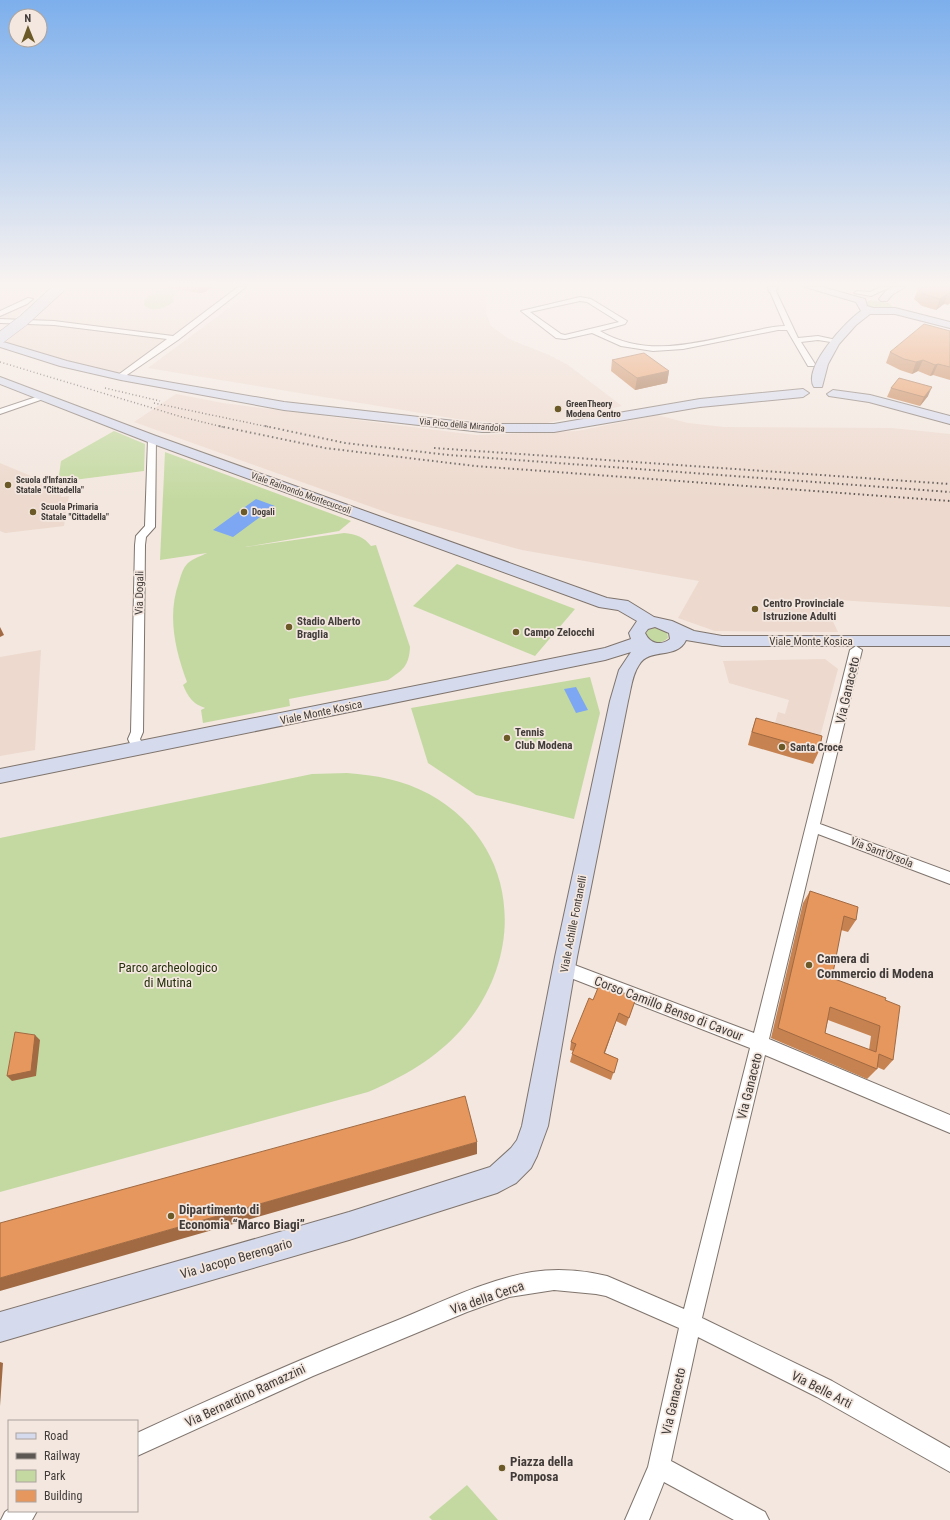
<svg xmlns="http://www.w3.org/2000/svg" width="950" height="1520" font-family="'Roboto Condensed',sans-serif">
<rect width="100%" height="100%" fill="#f3e7df"/>
<path fill="#edd9cd" d="M0,287H48L10,323H0Z
M67,287H237L136,363L123,371L112,373L1,341L35,319Z
M257,287H495L486,297V313L491,326L509,339L549,355L568,365L622,406L534,426L511,424L457,419L148,368Z
M176,394L223,403L476,435L577,431L657,415L688,423L724,427L892,428L950,434V607L822,599L838,632L715,631L678,618L699,581L522,550L394,515L134,422Z
M0,463L48,483L64,481L61,497L69,496L64,526L5,533L0,531Z
M41,650L35,750L0,756V657Z
M825,659L838,669L817,748L772,734L778,712L785,714L789,700L729,683L723,661Z"/>
<path fill="#c4d9a1" d="M169,289L176,291L172,298L174,302L172,303C164,308 152,313 144,305C144,294 159,290 169,289Z
M871,300L889,303L893,307L891,310L867,307L866,302Z
M114,431L145,444L144,471L58,482L61,461Z
M165,452L351,521L339,531L245,547L344,533C356,534 364,537 371,546L376,545L410,647C409,666 403,670 388,680L289,699L290,706L203,723L201,710L205,708C193,704 188,697 183,685L187,682C175,650 167,615 179,582C181,575 183,568 188,563C194,558 201,556 207,553L160,560Z
M457,564L575,609L535,656L413,606Z
M653,628H659L667,632L668,638C661,645 651,643 646,634L648,630Z
M590,677L600,713L574,819L476,795L428,763L411,708Z
M347,773C375,775 403,780 429,794C520,844 527,956 461,1030C435,1059 403,1077 368,1092L0,1192V838L312,774Z
M467,1485L498,1520H432L429,1517Z"/>
<path fill="#7da7f3" d="M256,499L275,506L233,537L213,530Z
M576,687L588,710L576,713L564,689Z"/>
<g fill="none" stroke-linecap="round" stroke-linejoin="round">
<g stroke="#7f746d" stroke-width="2">
<path id="street" d="M238,287H246L178,340L121,379L117,377L118,375L167,339L54,325L0,323V319L54,321L173,336Z
M768,287H774L798,338L818,336L841,341L837,343L818,340L801,342L815,364L814,366H808L787,330H778L683,349L653,351L621,346L592,333L565,339L556,338L521,311L580,297L591,299L627,321L625,324L600,331C648,359 698,342 748,332C760,330 772,326 785,326ZM580,301L587,302L619,322L565,335L561,334L530,312Z
M881,287H890L871,296L854,293L857,291L870,292Z
M28,298L33,299L27,304L0,316V311Z
M42,395L49,397L0,414V409Z
M152,436L156,439L155,527L146,537L145,545L143,732L140,739L145,749L144,752L139,754L134,752L128,739L131,732L135,545L136,536L145,526L148,439Z
M856,646L862,650L820,824L950,872V884L818,834L769,1039L950,1115V1133L765,1055L702,1318L832,1381L950,1448V1472L817,1397L698,1337L671,1461L765,1512L769,1520H734L664,1482L649,1520H625L648,1467L679,1328L606,1296L596,1294L554,1290L509,1297L467,1312L313,1376L137,1456V1433C223,1393 310,1355 398,1320C442,1302 485,1280 532,1272C557,1268 582,1270 607,1276L684,1309L750,1048L558,973L556,968L558,963L564,961L754,1033L850,650Z
M9,1509V1511H37L32,1520H1L5,1512Z"/>
</g>
<g stroke="#7f746d" stroke-width="2">
<path id="secondary" d="M768,287H778L775,292H769Z
M805,287H822L865,299L867,306L873,308H895L950,322V328L895,314H870L856,325L839,344L828,364L822,387H814C802,368 846,321 861,311L856,302Z
M892,287H905L892,295L887,301H881L879,299L886,291Z
M0,341L67,361L121,374L284,402L482,424H554L700,399L803,389L809,393L803,397L700,407L554,432H482L284,410L121,380L60,366L0,347Z
M0,377L156,436L607,598L628,601L654,617L672,621L694,631L722,636H950V646H722L686,640C677,660 649,647 639,665C632,675 631,689 628,701L577,957L548,1126L537,1156L531,1168L516,1183L497,1193L349,1240L0,1342V1312L349,1212L490,1167L511,1148L517,1140L522,1126L555,957L610,701L619,670L631,652L605,660L0,783V769L605,648L631,639L629,633L637,621L618,610L599,607L148,442L0,384ZM655,627L669,633L670,639C661,646 650,644 645,633L648,629Z
M833,390L870,395L950,416V424L869,402L829,396L827,394Z"/>
</g>
<use href="#street" fill="#fff" fill-rule="evenodd"/>
<use href="#secondary" fill="#d5daed" fill-rule="evenodd"/>
<path stroke="#5d5753" stroke-width="1.5" stroke-dasharray="1 2.5" stroke-linecap="butt" d="M0,362L182,417L223,427
M105,388L160,401
M154,403L269,427"/>
<path stroke="#5d5753" stroke-width="2" stroke-dasharray="1.5 3" stroke-linecap="butt" d="M219,426L325,448L475,466L950,501
M265,426L345,443L449,455L950,492
M434,448L950,484"/>
<g stroke="#7f746d" stroke-width="12" stroke-linecap="butt">
<path id="secondary-bridge" d="M0,338L24,320L60,287"/>
</g>
<use href="#secondary-bridge" stroke="#d5daed" stroke-width="11"/>
</g>
<path fill="#c68251" fill-rule="evenodd" d="M164,287H212L205,292L199,293Z
M950,287V303L948,305L944,304L936,310L922,306L914,299L918,288Z
M950,331V380L933,375L930,376L918,371L912,374L900,370L886,363L890,352Z
M612,360L669,371L667,383L635,390L611,371Z
M891,388L928,396L920,406L887,397Z
M756,718L819,751L813,764L748,745L752,730Z
M810,891L856,920L848,932L841,930L832,978L885,1000L893,1060L884,1070L877,1067V1069L867,1079L771,1038L803,903ZM828,1020L871,1036L869,1050L825,1033Z
M636,998L626,1026L616,1021L605,1053L618,1059L611,1080L570,1062L573,1051L570,1050L571,1042Z"/>
<path fill="#a16a42" d="M198,287H212L205,292L199,293Z
M948,293L944,304L936,310L940,299Z
M923,360L918,371L912,374L916,362Z
M938,364L933,375L930,376L935,365Z
M669,371L667,383L635,390L637,378Z
M932,387L928,396L920,406L924,397Z
M0,627L4,635L0,637Z
M619,1013L616,1021L602,1060L604,1053Z
M35,1035L40,1040L36,1076L12,1081L7,1076Z
M477,1142V1154L0,1291V1278Z
M0,1362L3,1363L0,1406Z"/>
<path fill="#e6975e" stroke="#a16a42" fill-rule="evenodd" d="M919,287H950V293H948L940,299L926,295L918,288Z
M924,324L950,331V367L938,364L935,365L923,360L916,362L904,359L890,352Z
M644,353L669,371L637,378L612,360Z
M899,378L932,387L924,397L891,388Z
M756,718L822,736L819,751L752,732Z
M810,891L858,907L856,920L844,916L832,978L886,998L885,1000L900,1006L893,1060L879,1054L877,1069L778,1028ZM830,1007L880,1026L876,1052L825,1033Z
M600,983L636,998L629,1018L619,1013L604,1053L618,1059L614,1073L572,1054L576,1044L571,1042L589,998L593,1000Z
M15,1032L35,1035L31,1071L7,1076Z
M465,1096L477,1142L0,1278V1223Z"/>
<linearGradient id="sky" x2="0" y2="1"><stop stop-color="#7dafec"/><stop offset="0.57" stop-color="#faf4f1"/><stop offset="1" stop-color="#faf4f1" stop-opacity="0"/></linearGradient>
<rect width="950" height="500" fill="url(#sky)"/>
<g fill="#6b5927" stroke="#f3e7df" stroke-width="1.5">
<circle cx="558" cy="409" r="4"/>
<circle cx="8" cy="485" r="4"/>
<circle cx="33" cy="512" r="4"/>
<circle cx="244" cy="512" r="4"/>
<circle cx="755" cy="609" r="4"/>
<circle cx="289" cy="627" r="4"/>
<circle cx="516" cy="632" r="4"/>
<circle cx="507" cy="738" r="4"/>
<circle cx="782" cy="747" r="4"/>
<circle cx="809" cy="965" r="4"/>
<circle cx="171" cy="1216" r="4"/>
<circle cx="502" cy="1468" r="4"/>
</g>
<g text-anchor="middle" stroke-width="3.5" stroke-linejoin="round" paint-order="stroke">
<g font-size="9" font-weight="bold" fill="#413c39" stroke="#f3e7df" text-anchor="start">
<text x="566" y="407">GreenTheory<tspan x="566" dy="10">Modena Centro</tspan></text>
<text x="16" y="483">Scuola d'Infanzia<tspan x="16" dy="10">Statale "Cittadella"</tspan></text>
<text x="41" y="510">Scuola Primaria<tspan x="41" dy="10">Statale "Cittadella"</tspan></text>
<text x="252" y="515">Dogali</text>
</g>
<g font-size="9" fill="#413c39" stroke="#f3e7df">
<text transform="translate(462 425) rotate(5)" y="3">Via Pico della Mirandola</text>
<text transform="translate(301 493) rotate(20)" y="3">Viale Raimondo Montecuccoli</text>
</g>
<g font-size="11" fill="#413c39" stroke="#f3e7df">
<text transform="translate(139 593) rotate(-89)" y="4">Via Dogali</text>
<text x="811" y="645">Viale Monte Kosica</text>
<text transform="translate(321 712) rotate(-12)" y="4">Viale Monte Kosica</text>
<text transform="translate(882 852) rotate(21)" y="4">Via Sant'Orsola</text>
<text transform="translate(573 924) rotate(-79)" y="4">Viale Achille Fontanelli</text>
</g>
<g font-size="11" font-weight="bold" fill="#413c39" stroke="#f3e7df" text-anchor="start">
<text x="763" y="607">Centro Provinciale<tspan x="763" dy="13">Istruzione Adulti</tspan></text>
<text x="297" y="625">Stadio Alberto<tspan x="297" dy="13">Braglia</tspan></text>
<text x="524" y="636">Campo Zelocchi</text>
<text x="515" y="736">Tennis<tspan x="515" dy="13">Club Modena</tspan></text>
<text x="790" y="751">Santa Croce</text>
</g>
<g font-size="13" fill="#413c39" stroke="#f3e7df">
<text transform="translate(847 690) rotate(-77)" y="5">Via Ganaceto</text>
<text transform="translate(669 1008) rotate(21)" y="5">Corso Camillo Benso di Cavour</text>
<text transform="translate(749 1086) rotate(-76)" y="5">Via Ganaceto</text>
<text transform="translate(236 1258) rotate(-16)" y="5">Via Jacopo Berengario</text>
<text transform="translate(487 1297) rotate(-19)" y="5">Via della Cerca</text>
<text transform="translate(822 1389) rotate(27)" y="5">Via Belle Arti</text>
<text transform="translate(245 1395) rotate(-25)" y="5">Via Bernardino Ramazzini</text>
<text transform="translate(673 1401) rotate(-77)" y="5">Via Ganaceto</text>
</g>
<g font-size="13" font-weight="bold" fill="#413c39" stroke="#f3e7df" text-anchor="start">
<text x="817" y="963">Camera di<tspan x="817" dy="15">Commercio di Modena</tspan></text>
<text x="179" y="1214">Dipartimento di<tspan x="179" dy="15">Economia “Marco Biagi”</tspan></text>
<text x="510" y="1466">Piazza della<tspan x="510" dy="15">Pomposa</tspan></text>
</g>
<g font-size="13" fill="#26320c" stroke="#f3e7df">
<text x="168" y="972">Parco archeologico<tspan x="168" dy="15">di Mutina</tspan></text>
</g>
</g>
<rect x="8" y="1420" width="130" height="92" fill="#f3e7df" stroke="#aca39d"/>
<rect x="16" y="1433" width="20" height="6" fill="#d5daed" stroke="#aca39d"/>
<text x="44" y="1440" font-size="12" fill="#413c39">Road</text>
<rect x="16" y="1453" width="20" height="6" fill="#5d5753" stroke="#aca39d"/>
<text x="44" y="1460" font-size="12" fill="#413c39">Railway</text>
<rect x="16" y="1470" width="20" height="12" fill="#c4d9a1" stroke="#aca39d"/>
<text x="44" y="1480" font-size="12" fill="#413c39">Park</text>
<rect x="16" y="1490" width="20" height="12" fill="#e6975e" stroke="#aca39d"/>
<text x="44" y="1500" font-size="12" fill="#413c39">Building</text>
<g transform="translate(28 28) rotate(359)"><circle r="19" fill="#f3e7df" stroke="#aca39d"/>
<path d="M0-3L7 15L0 10L-7 15Z" fill="#6b5927"/>
<text y="-6" font-size="11" font-weight="bold" text-anchor="middle" fill="#413c39">N</text>
</g>
</svg>
